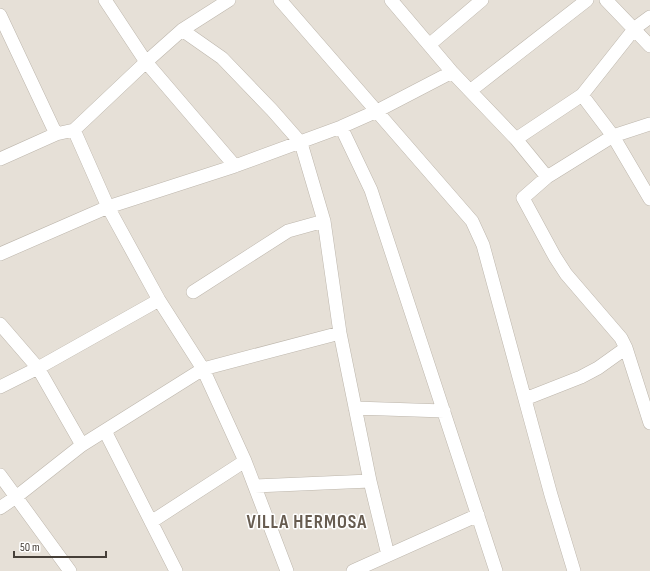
<svg xmlns="http://www.w3.org/2000/svg" width="650" height="571" font-family="'Sofia Sans Condensed',sans-serif">
<rect width="100%" height="100%" fill="#f3efe8"/>
<path fill="#e6e0d7" d="M0,0H650V571H0Z"/>
<g fill="none" stroke-linecap="round" stroke-linejoin="round">
<g stroke="#bdb6ac" stroke-width="14">
<path id="minor" d="M105,0L146,62L235,166
M280,0L472,221L483,245L551,495L574,571
M391,0L452,72L516,139L547,177
M606,0L650,46
M0,15L56,134
M182,30L222,58L272,110L301,143L324,221L340,333L370,481L388,555
M429,45L482,0
M470,91L587,0
M582,95L613,136L650,199
M650,124L613,136L547,177L523,198L555,257L566,274L621,338L626,348L650,423
M341,127L371,190L496,571
M74,130L108,207L159,300L203,369L245,461L287,571
M516,139L582,95L635,28L650,17
M0,159L56,134L74,130L146,62L182,30L229,0
M0,254L108,207L235,166L341,127L377,111L452,72
M193,292L288,231L324,221
M0,324L38,368L82,445
M0,387L38,368L159,300
M525,399L581,377L598,368L626,348
M355,408L444,411
M105,431L176,571
M0,475L70,571
M255,486L370,481
M0,508L16,497L82,445L203,369L340,333
M151,522L245,461
M353,571L478,515"/>
</g>
<use href="#minor" stroke="#fff" stroke-width="13"/>
</g>
<g text-anchor="middle" stroke-width="3" stroke-linejoin="round" paint-order="stroke">
<g font-size="19" font-weight="bold" letter-spacing="1" fill="#675c50" stroke="#fff">
<text x="307" y="528">VILLA HERMOSA</text>
</g>
</g>
<path d="M14 551v6h92v-6" fill="none" stroke="#463f38" stroke-width="2"/>
<text x="20" y="551" font-size="12" fill="#463f38" stroke="#ffffff" stroke-width="3" paint-order="stroke">50 m</text>
</svg>
